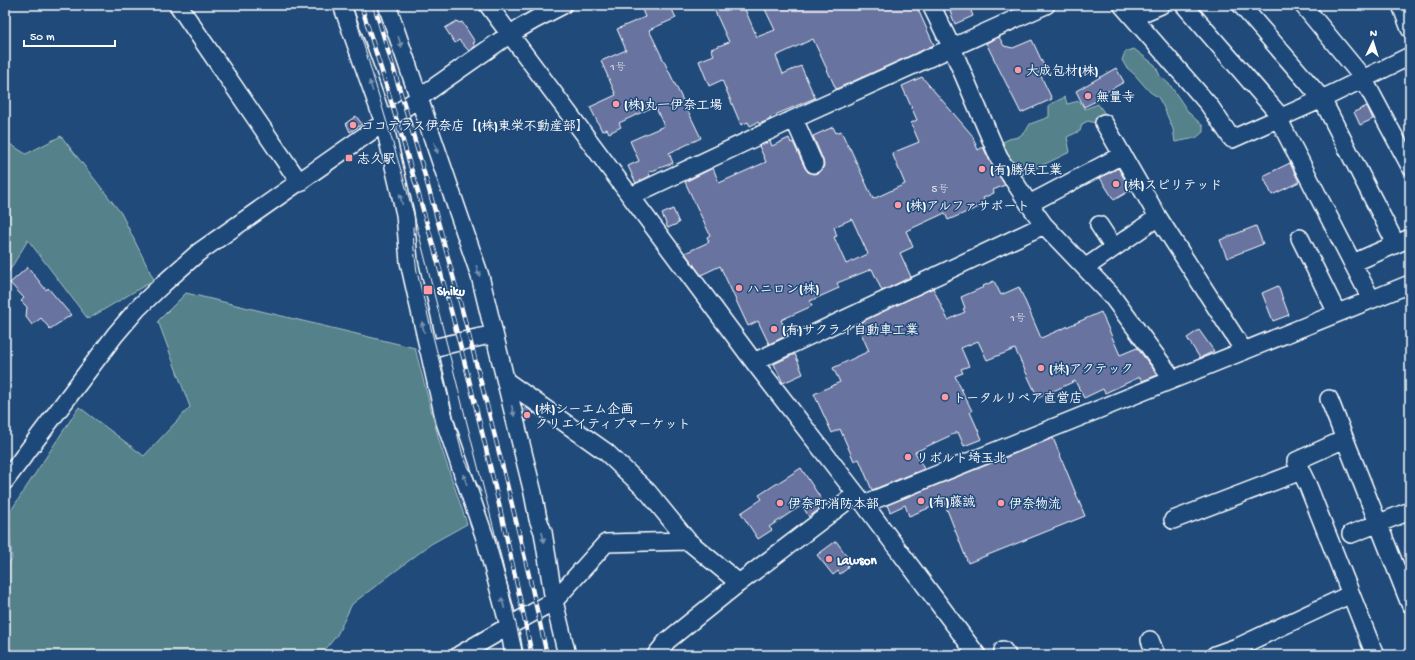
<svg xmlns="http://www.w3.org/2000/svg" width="1415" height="660" font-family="'Gochi Hand','Klee One',sans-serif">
<rect width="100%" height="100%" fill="#1f4a7a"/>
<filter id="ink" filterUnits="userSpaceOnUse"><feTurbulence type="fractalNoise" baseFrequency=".025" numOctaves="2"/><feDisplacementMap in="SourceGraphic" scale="8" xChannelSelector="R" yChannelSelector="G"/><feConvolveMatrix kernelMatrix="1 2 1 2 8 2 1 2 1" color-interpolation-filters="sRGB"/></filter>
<g filter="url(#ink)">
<path fill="#54818a" stroke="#aac0c4" d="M1134,49L1155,65L1160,76L1170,85L1189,113L1203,126V132L1196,138L1175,142L1173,129L1163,106L1158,97L1150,92L1134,74L1126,67L1122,60L1125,52Z
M1065,97L1067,104L1079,101L1085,109L1098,104L1108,118L1095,123L1088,121L1082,124L1080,131L1067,137L1070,152L1018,177L999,144L1009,139L1018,137L1026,131L1030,124L1049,117V105Z
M61,136L121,213L154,280L88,319L28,240L5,278V141L26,154Z
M186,293L415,348L440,444L467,524L431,544L352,604L337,635L321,655H5V569L12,559L8,515L79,407L144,456L190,407L158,321Z"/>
<path fill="#68739f" stroke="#fff" fill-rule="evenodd" d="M640,5H670L676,18L649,30L701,138L669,153L673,163L649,172L650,176L636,183L628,166L639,161L630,141L664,126L655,106L619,123L621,127L609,133L607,129L602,131L590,107L616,95L601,61L626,50L617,29L645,17Z
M712,5H743L757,37L775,30L763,5H916L934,45L836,89L813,39L776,56L783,74L801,66L815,98L770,117L771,119L759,124L758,122L750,126L748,122L741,125L722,80L709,86L699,61L714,55L711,49L729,42Z
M952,5H969L973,16L955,24L950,11L954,9Z
M457,21L459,23L462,22L475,42L473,43L475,46L469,51L459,40L455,43L445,28Z
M999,37L1004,46L1013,48L1032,40L1045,68L1038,70L1052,99L1021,113L986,43Z
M1116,68L1124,82L1101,95L1102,98L1084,107L1076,91Z
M922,77L972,135L978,150L983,147L991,163L1005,185L993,190L994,193L983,198L986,204L948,220L945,213L906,231L913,247L900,253L911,277L882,291L872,269L837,283L839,288L810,301L812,306L781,320L788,335L769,344L758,321L748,326L720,266L701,275L685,253L709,242L707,237L710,235L685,182L713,168L719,183L766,162L759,146L770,141L772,146L789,138L791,143L793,142L805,168L808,172L813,174L818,173L822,170L824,165L823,160L813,136L833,127L836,133L841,131L849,148H850L873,199L905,184L892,153L919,142L911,123L917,120L902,86ZM852,219L868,254L846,264L834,237L837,236L834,227Z
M1367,106L1373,119L1360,125L1354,112Z
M356,116L362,124L350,132L346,123Z
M1290,163L1299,182L1272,195L1263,176Z
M1118,168L1131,190L1114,200L1100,178Z
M673,209L679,223L668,228L662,214Z
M1256,226L1263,244L1227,258L1220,240Z
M28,267L46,290L48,288L71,315L50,329L41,318L32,325L26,317L27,307L21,301L24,298L10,283Z
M994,281L1001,295L1019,287L1041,338L1101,312L1120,355L1137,348L1158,375L1142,381L1140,377L1105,393L1103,389L1084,398L1075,381L1038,398L1015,349L987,360L978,341L961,348L969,366L961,369L963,373L955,376L972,411L970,412L982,439L964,446L958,432L915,452L924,469L872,490L859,459L854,461L840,429L832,433L814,394L840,382L833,368L869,351L857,324L933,288L948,320L965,312L963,309L965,308L961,297L984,287L983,286Z
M1278,286L1289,315L1273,321L1262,293Z
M1199,330L1214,351L1200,358L1187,338Z
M795,354L803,374L783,383L774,364Z
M526,407L534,413L526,422L523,411Z
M1053,438L1085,516L968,563L944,502L909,516L905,505L890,512L887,505Z
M801,468L825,505L809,517L802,505L769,527L772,530L758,539L741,513L762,499L759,495Z
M836,541L852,563L847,566L848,568L840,574L838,571L833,575L817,555Z"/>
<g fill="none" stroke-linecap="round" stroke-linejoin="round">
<g stroke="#fff" stroke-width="20">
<path id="minor" d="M178,5L300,183
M342,5L384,123L405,214L409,262L445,422L485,538L509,626L514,655
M387,5L480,276L533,493L538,519L543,532L554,601L567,655
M488,5L754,362L864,504L977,655
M931,5L952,48L999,158L1029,204L1044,225L1111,295L1173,379
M1122,5L1209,105L1232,139L1322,99L1410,56
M1184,5L1281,117
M1241,5L1322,99L1396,244
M1303,5L1363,78L1410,166
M1401,5L1410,29
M1133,17L1161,5
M1278,118L1371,299
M794,119L814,164
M1104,123L1158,217L1244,351
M631,196L794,119L1046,5
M1029,204L1122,155
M1099,225L1114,248
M1300,238L1337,313
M1353,263L1410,238
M1085,268L1158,217
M428,349L494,334
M754,362L1044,225
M506,381L606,452L648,492L688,541
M1329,399L1410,604
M1345,439L1296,461L1308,486L1375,655
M5,481L115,335L138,308L163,284L199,252L510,34L534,20L563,5
M864,504L1410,284
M1173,520L1301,471
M1351,534L1410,511
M1150,640L1156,655
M1003,650L1007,655
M459,655L509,626L554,601L606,543L688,541L739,583
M656,655L667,641L739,583L856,494
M1215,655L1240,646L1351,594"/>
</g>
<use href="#minor" stroke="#1f4a7a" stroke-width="17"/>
<path stroke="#fff" stroke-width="1" d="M352,5L413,211L501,557L523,655
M413,227L414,249L417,272L463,456L481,492"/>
<g stroke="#fff" stroke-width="4.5">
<path id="rail" d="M361,5C413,168 460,333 498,500C510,551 521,603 532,655
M374,5C417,143 456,282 491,421C511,499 530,577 547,655"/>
</g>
<use href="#rail" stroke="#1f4a7a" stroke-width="3" stroke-dasharray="9" stroke-linecap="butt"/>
</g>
<defs><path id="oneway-solid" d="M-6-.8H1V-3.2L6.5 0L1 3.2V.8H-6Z"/></defs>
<g fill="#7992af">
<use href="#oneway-solid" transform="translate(400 42) rotate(72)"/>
<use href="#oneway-solid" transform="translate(371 86) rotate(-109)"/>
<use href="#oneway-solid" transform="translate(436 148) rotate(71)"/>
<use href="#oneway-solid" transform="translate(401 199) rotate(-103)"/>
<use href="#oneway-solid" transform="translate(478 271) rotate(72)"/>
<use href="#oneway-solid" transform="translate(423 327) rotate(-103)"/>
<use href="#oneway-solid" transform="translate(513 411) rotate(76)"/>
<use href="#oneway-solid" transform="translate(465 479) rotate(-109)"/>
<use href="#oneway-solid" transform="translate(543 537) rotate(79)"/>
<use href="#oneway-solid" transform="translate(503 603) rotate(-105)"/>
</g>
</g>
<g fill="#ff9aa2" stroke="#1f4a7a" stroke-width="1.5">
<circle cx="1018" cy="70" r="4"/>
<circle cx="1088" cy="96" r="4"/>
<circle cx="616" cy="104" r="4"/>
<circle cx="353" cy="125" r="4"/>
<rect x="345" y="154" width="8" height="8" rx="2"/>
<circle cx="982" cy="169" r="4"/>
<circle cx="1116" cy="184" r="4"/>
<circle cx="898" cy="205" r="4"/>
<circle cx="739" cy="288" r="4"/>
<rect x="423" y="285" width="10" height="10" rx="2"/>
<circle cx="774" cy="329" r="4"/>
<circle cx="1041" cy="368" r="4"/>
<circle cx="945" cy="397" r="4"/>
<circle cx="527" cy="415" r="4"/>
<circle cx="908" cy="457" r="4"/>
<circle cx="921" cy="501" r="4"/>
<circle cx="780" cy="503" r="4"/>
<circle cx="1001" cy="503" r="4"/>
<circle cx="829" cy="559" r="4"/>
</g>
<g text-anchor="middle" stroke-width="3" stroke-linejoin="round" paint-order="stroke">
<g font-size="11" fill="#d9dce7">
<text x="618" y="70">1号</text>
<text x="940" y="192">5号</text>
<text x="1018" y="321">1号</text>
</g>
<g font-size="13" font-weight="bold" fill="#fff" stroke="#1f4a7a" text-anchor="start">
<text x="1026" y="75">大成包材(株)</text>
<text x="1096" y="101">無量寺</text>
<text x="624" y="109">(株)丸一伊奈工場</text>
<text x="361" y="130">ココテラス伊奈店【(株)東栄不動産部】</text>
<text x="357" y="163">志久駅</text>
<text x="990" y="174">(有)勝俣工業</text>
<text x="1124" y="189">(株)スピリテッド</text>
<text x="906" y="210">(株)アルファサポート</text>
<text x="747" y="293">ハニロン(株)</text>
<text x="437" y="295">Shiku</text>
<text x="782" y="334">(有)サクライ自動車工業</text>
<text x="1049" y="373">(株)アクテック</text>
<text x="953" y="402">トータルリペア直営店</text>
<text x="535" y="413">(株)シーエム企画<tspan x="535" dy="15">クリエイティブマーケット</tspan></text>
<text x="916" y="462">リボルト埼玉北</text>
<text x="929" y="506">(有)藤誠</text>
<text x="788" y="508">伊奈町消防本部</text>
<text x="1009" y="508">伊奈物流</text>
<text x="837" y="564">Lawson</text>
</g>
</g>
<rect width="1415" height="660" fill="none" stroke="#1f4a7a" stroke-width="20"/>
<rect x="10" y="10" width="1395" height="640" fill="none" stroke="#fff" stroke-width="1.5" filter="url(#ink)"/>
<g transform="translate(1373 42) rotate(4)" stroke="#1f4a7a" stroke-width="3" paint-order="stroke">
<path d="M0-3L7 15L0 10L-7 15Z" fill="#ffffff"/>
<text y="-6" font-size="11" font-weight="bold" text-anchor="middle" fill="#ffffff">N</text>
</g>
<path d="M24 40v6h91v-6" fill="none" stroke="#ffffff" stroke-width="2"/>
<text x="30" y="40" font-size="12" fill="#ffffff" stroke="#1f4a7a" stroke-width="3" paint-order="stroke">50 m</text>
</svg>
